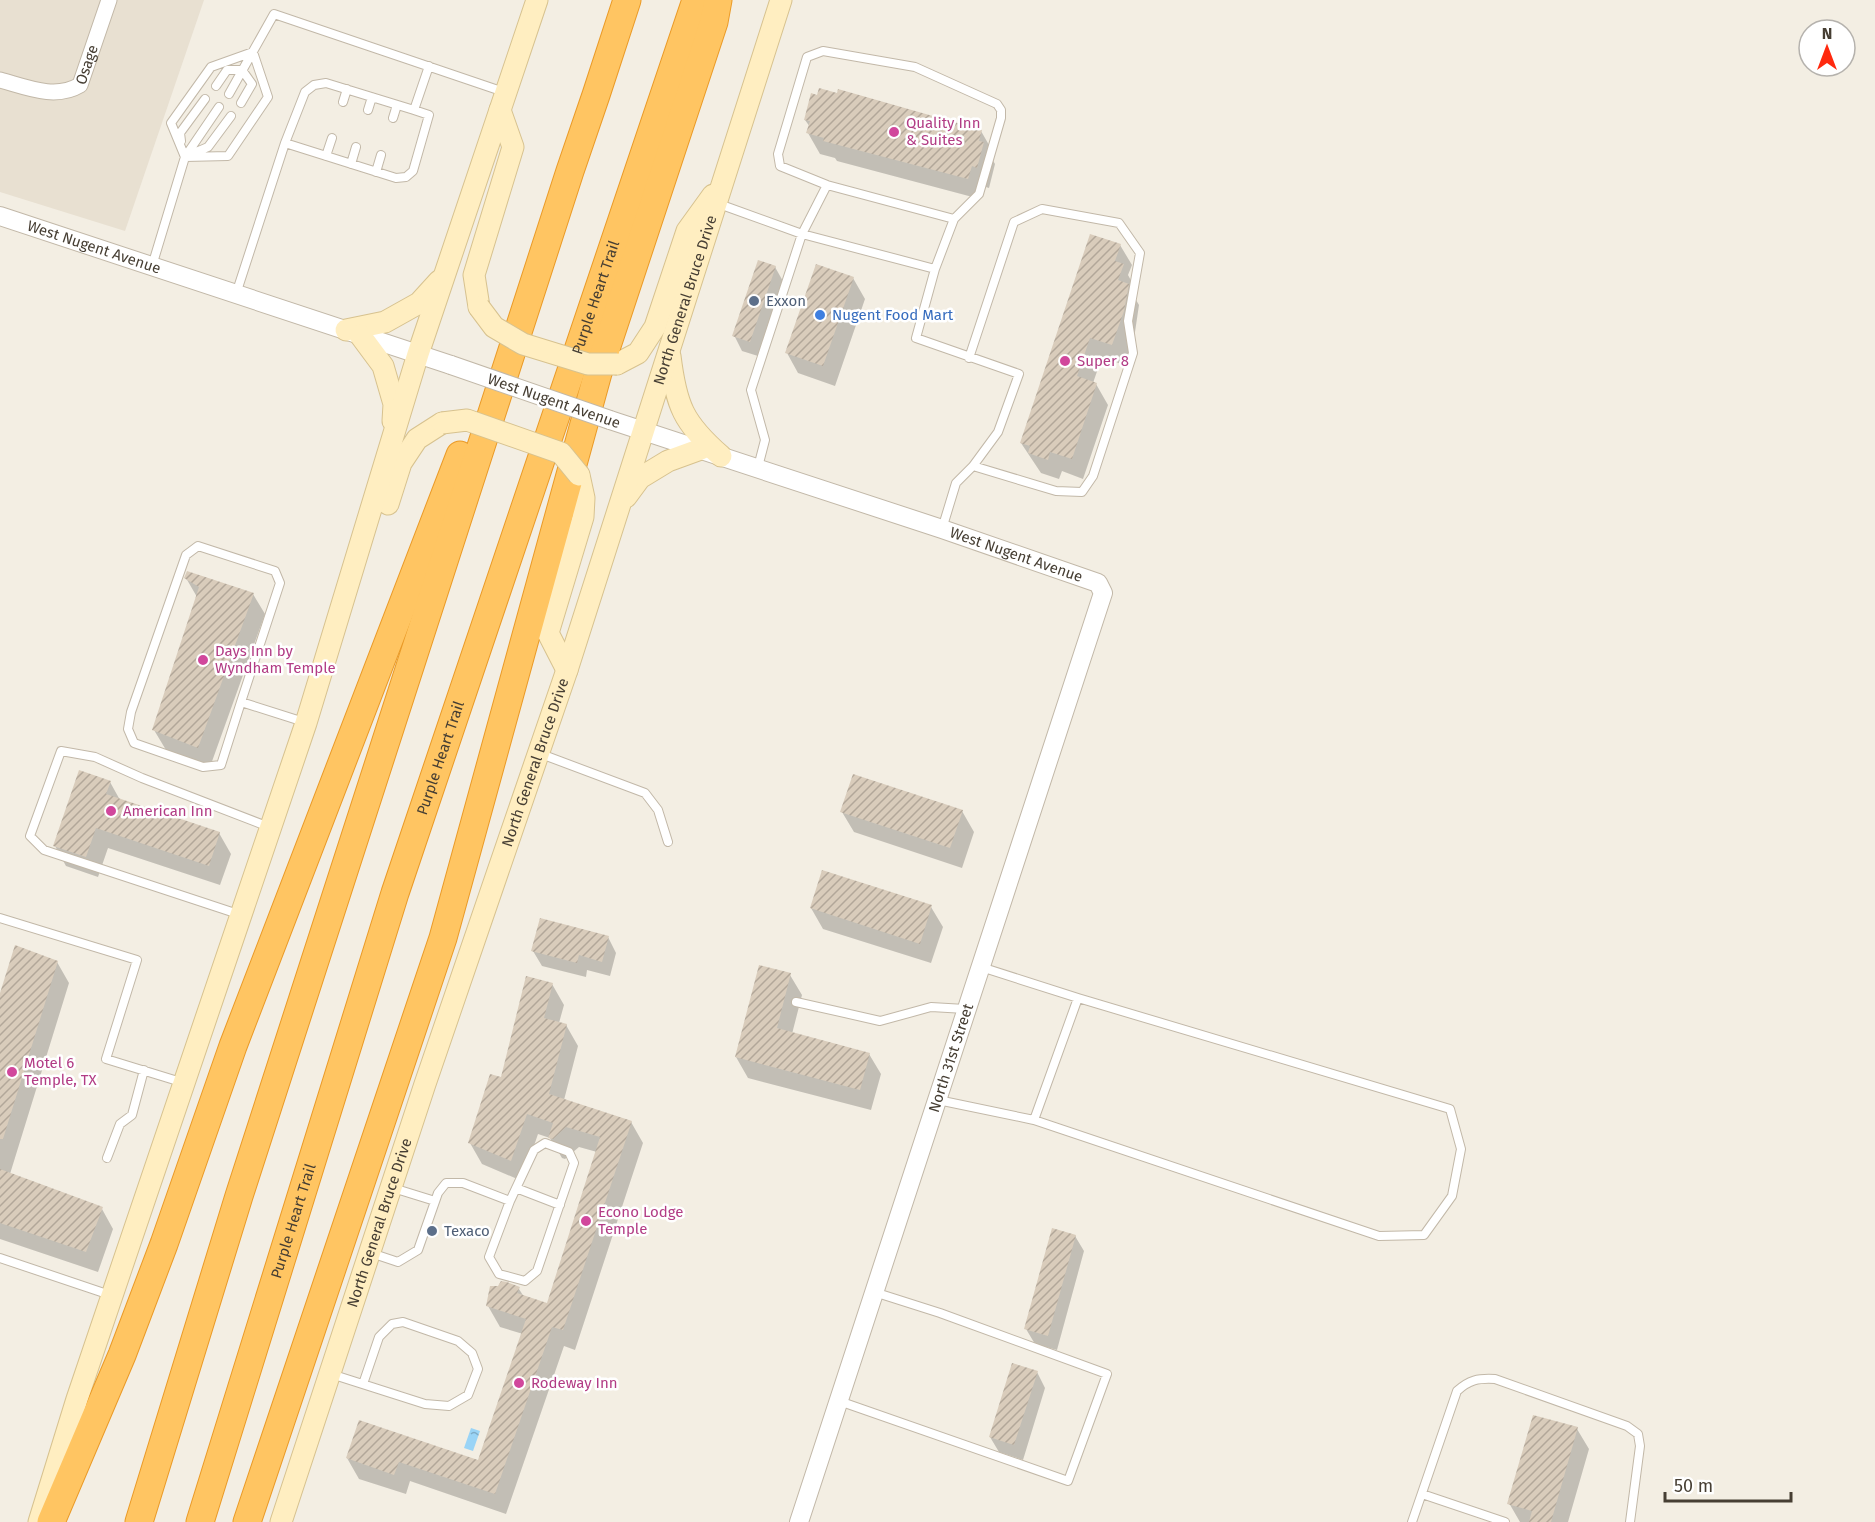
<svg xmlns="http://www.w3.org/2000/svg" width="1875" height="1522" font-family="'Fira Sans',sans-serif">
<defs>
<pattern id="water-ripples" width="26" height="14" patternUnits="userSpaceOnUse" patternTransform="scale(1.5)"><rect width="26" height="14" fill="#9ad4f6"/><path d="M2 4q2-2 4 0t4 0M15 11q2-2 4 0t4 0" fill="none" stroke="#7fadc8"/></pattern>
<pattern id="building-hatch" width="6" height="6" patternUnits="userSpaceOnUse" patternTransform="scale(1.5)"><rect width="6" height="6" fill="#d9ccbb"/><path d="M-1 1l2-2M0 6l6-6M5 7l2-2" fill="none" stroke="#b2a799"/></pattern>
</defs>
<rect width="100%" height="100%" fill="#f3eee3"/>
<path fill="#e8e0d1" d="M0,0H204L125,231L0,192Z"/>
<path fill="url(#water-ripples)" d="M471,1428L480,1431L473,1451L464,1448Z"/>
<path fill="#0003" d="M805,120L981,131L993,152L991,157L995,164L989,188L983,186L980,199L837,161L835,158L820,154L808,133L810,127Z
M1120,245L1132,265L1128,275L1134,286L1132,293L1139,305L1135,332L1124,365L1102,357L1093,383L1096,384L1108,405L1083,479L1062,471L1059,479L1041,473L1021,443Z
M775,267L784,283L758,356L742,351L734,335Z
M853,278L865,299L835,386L798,373L787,353Z
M186,578L253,594L265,614L210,767L166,750L154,730L197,597Z
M110,782L120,800L219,833L231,854L220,885L108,848L98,877L66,866L55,846Z
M962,811L974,832L962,868L854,832L842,812Z
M931,907L943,927L931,963L823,929L811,908Z
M608,937L616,953L610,976L587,970L586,977L542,966L533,951Z
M57,962L69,983L10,1174L102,1209L113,1229L98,1272L0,1239V998Z
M790,975L802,995L792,1034L869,1054L881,1074L871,1110L748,1078L736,1057Z
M552,984L564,1005L559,1023L566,1025L578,1046L564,1100L631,1122L643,1143L575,1350L564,1346L506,1514L410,1481L406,1494L359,1479L347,1458L479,1462L523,1334L500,1327L488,1306L519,1289L524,1297L548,1305L597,1152L579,1147L565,1159L562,1158L550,1138L538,1134L522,1181L482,1164L470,1143Z
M1075,1236L1084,1251L1057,1350L1035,1344L1026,1329Z
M1037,1372L1045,1388L1023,1460L999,1452L990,1437Z
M1577,1429L1589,1449L1568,1522H1520L1509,1503Z"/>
<path fill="url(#building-hatch)" d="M819,88L837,93L838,89L982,130L979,141L984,142L977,168L972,166L968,179L823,141L824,138L806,133L810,121L804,120L811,93L817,95Z
M1090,234L1121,244L1115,261L1124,264L1118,280L1129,284L1124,311L1112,345L1090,338L1077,376L1097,383L1072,459L1050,452L1048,460L1028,453L1030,446L1020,443Z
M758,260L776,266L750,342L732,336Z
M816,264L854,277L823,366L785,353Z
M187,571L254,593L198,748L152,730L199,587L184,578Z
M79,770L111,781L106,794L220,832L209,866L96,828L86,857L53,846Z
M853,774L963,810L950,848L840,812Z
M822,870L932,905L920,944L810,908Z
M540,918L609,936L602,962L579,955L577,963L531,951Z
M15,945L58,961L3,1139H0V993Z
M759,965L791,973L777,1028L870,1053L860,1090L735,1057Z
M526,976L553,983L544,1018L567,1024L549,1094L632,1121L563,1330L552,1327L495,1494L399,1462L394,1475L346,1458L359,1420L478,1460L526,1319L486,1306L490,1286H498L501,1281L507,1282L520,1287L517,1293L547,1303L600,1137L566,1127L553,1139L548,1138L553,1123L527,1114L511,1161L468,1143L490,1074L501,1077Z
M0,1169L103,1207L86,1252L0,1223Z
M1052,1228L1076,1235L1048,1336L1024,1329Z
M1012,1363L1038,1371L1014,1445L989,1437Z
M1533,1415L1578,1427L1551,1522H1529L1532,1511L1507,1504Z"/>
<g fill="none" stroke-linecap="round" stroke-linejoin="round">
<g stroke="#c2b8a8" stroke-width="10">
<path id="service" d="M253,52L268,97L228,156L185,157L171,123L211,67Z
M216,86L227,70H242
M229,94L274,14L504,92
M343,102L347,89
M241,103L252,84L242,70
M368,110L372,97
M393,118L397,105
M181,141L180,133L205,99
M285,143L305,92L314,85L326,83L414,110
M189,155L208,147L231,116
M326,156L332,138
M351,164L356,147
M376,172L381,155
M827,185L954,219
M719,204L802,234L935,269L916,338L1019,374L998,432L973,466
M152,266L185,157L219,107
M236,294L285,143L396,178L406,177L413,171L429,115L414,110L429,66
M758,467L765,440L751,390L802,234L827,185L780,166L778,154L807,57L823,51L915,67L997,104L1001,110V118L979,194L954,219L935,269
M942,529L956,483L973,466L1056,491L1082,492L1093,476L1133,353L1128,321L1140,253L1119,223L1042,209L1014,222L969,358
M241,702L280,583L275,571L198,546L186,555L131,712L128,729L134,743L203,767L221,765L241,702L304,722
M541,754L645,793L658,810L668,842
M238,914L44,850L30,836L61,751L95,757L142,778L269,827
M0,918L137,960L106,1059L181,1082
M796,1002L880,1021L931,1007L965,1009
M938,1100L1034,1120L1078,998L981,967
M1034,1120L1379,1236L1424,1235L1452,1196L1461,1149L1450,1109L1078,998
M107,1158L120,1124L132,1115L144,1070
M393,1188L435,1201
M516,1188L560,1205
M371,1253L398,1262L418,1250L438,1193L446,1183H463L510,1201L534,1150L545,1143L569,1152L574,1163L537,1271L525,1281L499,1274L489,1257L510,1201
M0,1258L110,1295
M331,1374L425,1404L449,1406L468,1395L478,1369L472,1353L458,1341L403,1322L392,1324L379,1337L363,1384
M839,1401L1068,1481L1107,1374L940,1313L874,1292
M1422,1494L1505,1522
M1412,1522L1457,1391C1469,1380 1478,1378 1495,1379L1627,1426L1638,1434L1640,1446L1630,1522"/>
</g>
<g stroke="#c2b8a8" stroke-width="17">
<g id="minor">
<path id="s1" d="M0,80C26,87 55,100 80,85L109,0"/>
</g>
</g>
<g stroke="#c2b8a8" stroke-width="20">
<g id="tertiary">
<path id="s2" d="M0,216L451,365"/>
<path id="s3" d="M610,420L942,529L1098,583L1103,593L799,1522"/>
</g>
</g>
<g stroke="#d7c28f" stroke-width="23">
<g id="secondary">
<path d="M479,307L474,275L513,147L500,110"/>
<path d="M346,330L385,322L419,303L439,281"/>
<path d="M360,335L383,366L394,404L393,421"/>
<path d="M670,356C676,405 683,423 721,456"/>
<path d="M617,364L638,353L655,327L687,231L713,195"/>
<path d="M626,497L640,478L668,461L701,449"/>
<path d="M388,504L401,463L417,439L442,423"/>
<path d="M567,670L548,633L583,517L584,498L579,475"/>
<path d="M39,1522L77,1399L306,723L418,354L537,0"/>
<path id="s4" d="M281,1522L425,1084L567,670L781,0"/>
</g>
</g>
<g stroke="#ea9a27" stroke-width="29">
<g id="motorway">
<path d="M51,1522L122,1355L164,1244L233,1046L460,455"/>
<path d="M139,1522L239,1196L570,171L596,95L627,0"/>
<path id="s5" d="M200,1522L395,893L696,0"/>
<path d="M247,1522L443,938L598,373L714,22L718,0"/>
</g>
</g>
<use href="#service" stroke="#fff" stroke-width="8"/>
<use href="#minor" stroke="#fff" stroke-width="15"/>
<use href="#tertiary" stroke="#fff" stroke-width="18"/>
<use href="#secondary" stroke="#ffeec1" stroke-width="21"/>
<use href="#motorway" stroke="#ffc562" stroke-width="27"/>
<g stroke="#c2b8a8" stroke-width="20" stroke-linecap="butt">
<path id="tertiary-bridge" d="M451,365L610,420"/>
</g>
<g stroke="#d7c28f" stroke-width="23" stroke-linecap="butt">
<path id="secondary-bridge" d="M479,307L494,327L523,344L588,364H617
M442,423L467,420L561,453L579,475"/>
</g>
<use href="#tertiary-bridge" stroke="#fff" stroke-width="18"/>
<use href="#secondary-bridge" stroke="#ffeec1" stroke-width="21"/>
</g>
<g fill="#d1479c" stroke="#fff" stroke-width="2">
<circle cx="894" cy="132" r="6"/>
<circle cx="1065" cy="361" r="6"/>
<circle cx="203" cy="660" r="6"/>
<circle cx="111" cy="811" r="6"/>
<circle cx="12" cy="1072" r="6"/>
<circle cx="586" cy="1221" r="6"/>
<circle cx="519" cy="1383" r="6"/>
</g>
<g fill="#5c6f8a" stroke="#fff" stroke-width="2">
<circle cx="754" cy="301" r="6"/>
<circle cx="432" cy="1231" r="6"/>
</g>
<circle fill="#3f7fe0" stroke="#fff" stroke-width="2" cx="820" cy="315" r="6"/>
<g text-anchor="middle" stroke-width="5" stroke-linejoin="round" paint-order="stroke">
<g font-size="15" fill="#463e33" stroke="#fff">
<text dy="5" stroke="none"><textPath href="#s1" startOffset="104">Osage</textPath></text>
<text dy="5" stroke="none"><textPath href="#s2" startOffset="99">West Nugent Avenue</textPath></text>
<text dy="5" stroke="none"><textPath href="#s5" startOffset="1287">Purple Heart Trail</textPath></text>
<text dy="5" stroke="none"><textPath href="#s4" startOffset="1287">North General Bruce Drive</textPath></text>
<text transform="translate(554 401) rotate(19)" y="5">West Nugent Avenue</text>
<text dy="5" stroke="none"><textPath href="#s3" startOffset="428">West Nugent Avenue</textPath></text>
<text dy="5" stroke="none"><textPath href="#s5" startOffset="801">Purple Heart Trail</textPath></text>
<text dy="5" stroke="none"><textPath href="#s4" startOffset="801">North General Bruce Drive</textPath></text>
<text transform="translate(951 1058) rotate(-72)" y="5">North 31st Street</text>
<text dy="5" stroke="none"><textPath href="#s5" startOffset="315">Purple Heart Trail</textPath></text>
<text dy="5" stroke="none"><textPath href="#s4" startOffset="315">North General Bruce Drive</textPath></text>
</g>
<g font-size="15" fill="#b23c85" stroke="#fff" text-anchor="start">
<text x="906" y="128">Quality Inn<tspan x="906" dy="17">&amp; Suites</tspan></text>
<text x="1077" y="366">Super 8</text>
<text x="215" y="656">Days Inn by<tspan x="215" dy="17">Wyndham Temple</tspan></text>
<text x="123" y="816">American Inn</text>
<text x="24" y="1068">Motel 6<tspan x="24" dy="17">Temple, TX</tspan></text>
<text x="598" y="1217">Econo Lodge<tspan x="598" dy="17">Temple</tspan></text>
<text x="531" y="1388">Rodeway Inn</text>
</g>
<g font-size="15" fill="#4e5e75" stroke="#fff" text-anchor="start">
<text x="766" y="306">Exxon</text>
<text x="444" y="1236">Texaco</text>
</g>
<g font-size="15" fill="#366cbe" stroke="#fff" text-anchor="start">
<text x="832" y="320">Nugent Food Mart</text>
</g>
</g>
<g transform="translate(1827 48)"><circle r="28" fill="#ffffff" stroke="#b5b2ad" stroke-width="1.5"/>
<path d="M0-4.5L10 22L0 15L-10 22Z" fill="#ff290e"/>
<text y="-9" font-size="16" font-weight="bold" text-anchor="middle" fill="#463e33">N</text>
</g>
<path d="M1665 1492v9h126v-9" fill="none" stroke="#463e33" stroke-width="3"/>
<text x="1674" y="1492" font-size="18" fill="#463e33" stroke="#ffffff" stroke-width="4.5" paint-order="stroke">50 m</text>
</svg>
